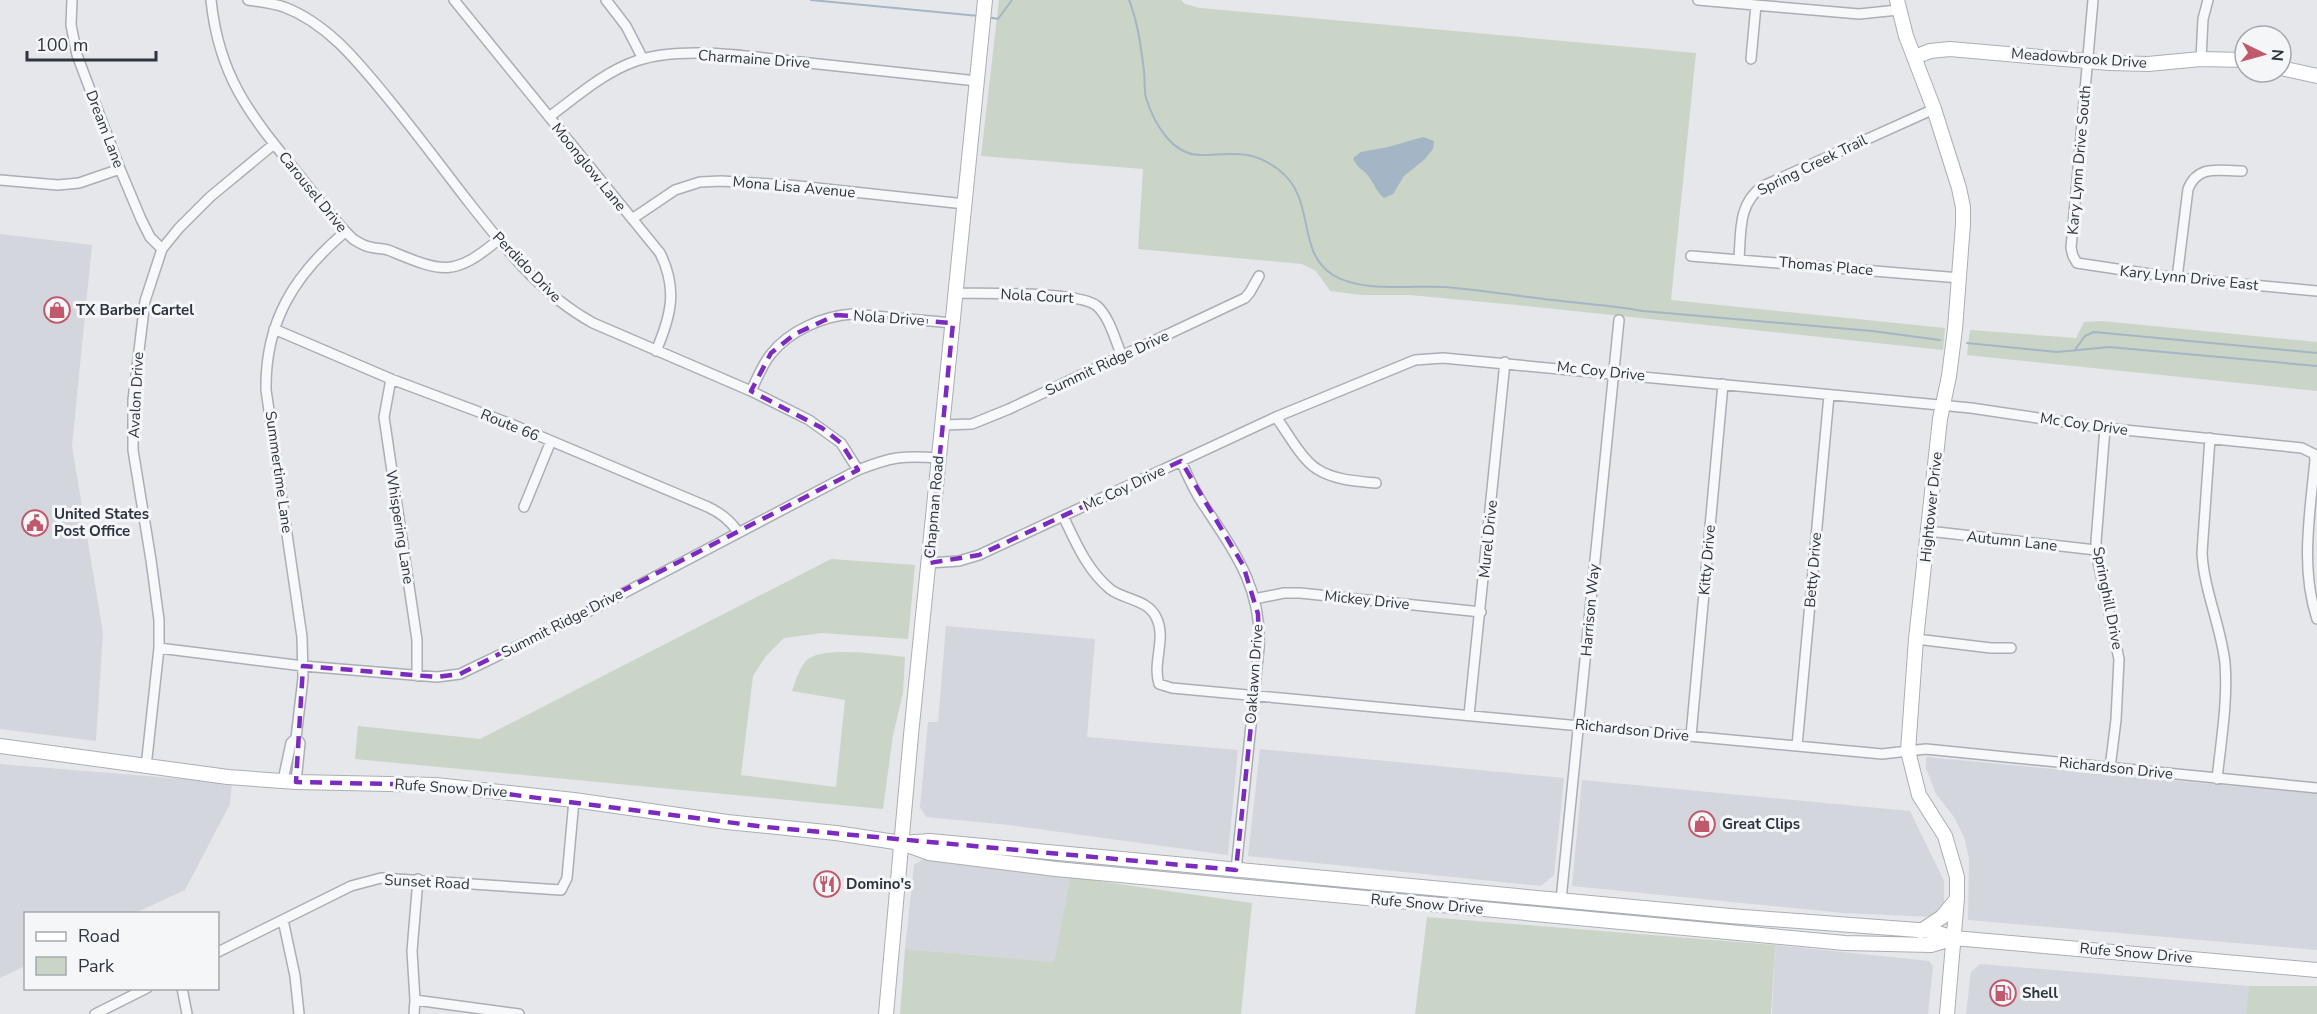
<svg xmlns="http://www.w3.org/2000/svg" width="2317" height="1014" font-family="'Nunito Sans',sans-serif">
<rect width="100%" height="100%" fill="#e5e7eb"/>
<path fill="#d3d6dc" d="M0,234L92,245L72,446L103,633L96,741L0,729Z
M946,626L1095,639L1087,737L1238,750L1228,855L1009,825L926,817L920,807L928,722H938Z
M1260,749L1564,778L1554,875L1541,886L1248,856Z
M1926,757L2317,794V950L1968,920L1969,859L1964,837L1954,817L1936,794L1926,768Z
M0,764L232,783L230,804L185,890L135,913L26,914L25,966L0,978Z
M1582,780L1910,811L1944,881V908L1933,917L1844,913L1572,886Z
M923,859L1070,877L1054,962L905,949L914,865Z
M1775,945L1929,961L1933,966L1928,1014H1772Z
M1980,964L2249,986L2246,1014H1966L1971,972Z"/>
<path fill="#cad4c7" d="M999,0H1181L1185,4L1200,8L1696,53L1671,300L1945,328L1943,350L1516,305L1410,295H1361L1330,291L1316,271L1302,264L1138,249L1143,169L981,156Z
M2102,321L2317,342V391L1967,355L1970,330L2076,338L2084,322Z
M831,559L915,565L908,639L822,633L784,638L766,656L753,676L741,775L836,787L845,700L792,691C796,680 799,669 806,661C821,645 884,655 905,657L903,693L893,735L883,809L355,759L358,726L480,739Z
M1070,877L1252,903L1241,1014H900L905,949L1054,962Z
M1427,917L1775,945L1771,1014H1415Z
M2249,986H2317V1014H2246Z"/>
<path fill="#a4b5c6" d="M1423,137L1434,141L1433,149L1425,159L1404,176L1393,194L1384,198C1376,191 1375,185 1369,177C1363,168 1359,171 1353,158L1361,152L1388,147Z"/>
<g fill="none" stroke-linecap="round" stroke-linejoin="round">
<path stroke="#a4b5c6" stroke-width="2" d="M811,0L979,16
M1129,0C1138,22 1141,48 1144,71C1145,80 1144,89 1146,98C1154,123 1172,156 1202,155C1233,154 1252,149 1279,170C1317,199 1295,251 1333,275C1362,293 1412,285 1445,287C1481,290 1517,296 1553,300C1583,304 1613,305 1643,311L1872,331L1940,340
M988,17L998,19L1012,0
M1967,343L2057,352L2109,347L2317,366
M2074,351L2085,336L2094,332L2317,353"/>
<g stroke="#aaaeb5" stroke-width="12">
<path id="street" d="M72,0L71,25L77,55L120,169L141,219L150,237L162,249
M211,0C219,79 252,117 300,176C317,197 333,220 353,239C358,242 364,246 370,247C376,249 382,248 388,250C440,271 452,279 498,240
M248,0C260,2 272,3 284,7C327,23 358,62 386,96C414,130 440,165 467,200C504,247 540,294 593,323L751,391L809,420L841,443L858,470
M454,0L660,253C678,289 671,316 656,351
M606,0L626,26L643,59
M1698,0L1859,14L1898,10
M2093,0L2071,248L2073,256L2077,263L2177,278L2317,291
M1751,59L1756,5
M2201,59L2203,19L2208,0
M549,117C576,97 604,72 636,61C682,45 752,57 800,62C859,68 918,75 977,81
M0,180L58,185L79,183L120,169
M632,219L675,190L700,182L721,181L789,185L965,204
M1691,256L1960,278
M1739,259C1741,231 1738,203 1763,186L1934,109
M2177,278L2188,189C2198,164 2219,171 2242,171
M956,293C982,294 1081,291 1097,306C1110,318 1115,340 1122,356
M274,329L391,379L511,424L708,507C721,513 730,520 738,532
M391,379L384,417L417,640V676
M751,391C757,379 762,365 771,354C789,331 823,316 852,314L953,323
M1276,417C1287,432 1302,460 1317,469C1334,480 1356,481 1376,483
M942,425L972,424L1009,409L1245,298L1250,292L1259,276
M2105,428L2096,542L2097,557L2119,659L2116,720L2110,768
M2210,438L2202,553C2204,591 2221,626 2225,663C2228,701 2221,741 2217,779
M1181,461C1188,477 1195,493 1205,507C1236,554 1262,589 1259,648L1236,870
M524,507L551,441
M1063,516C1076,543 1087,570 1110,589C1124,600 1147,599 1156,617C1167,638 1152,662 1159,684L1172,688L1882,754L1926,749L2317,788
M1928,531L2096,550
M929,563L959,561L979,555L1276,417L1415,360L1443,358L1971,408L2105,428L2302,448L2314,454L2315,460C2310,513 2300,568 2317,619
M1254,599L1284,593H1300L1481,612
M1916,639L1991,648H2011
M159,648L303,666L437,677L460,674L584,614L858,470C891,457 903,455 939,458
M1469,715L1505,362
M1691,736L1723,384
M296,738L300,743L296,782
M1797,746L1829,395
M146,767L159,648V620L151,560L133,450V400L145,301L162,249L179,228L210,197L274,144
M283,780L291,743L296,738L303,678L302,637L266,390C265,322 294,275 345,232
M1561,900L1619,320
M283,920L295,976L299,1014
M218,952L351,886L381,878L561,890L567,878L574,800
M182,988L187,1014
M415,1000L519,1014
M95,1014L147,988
M414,1014L415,1000L412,951L418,879"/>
</g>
<g stroke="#aaaeb5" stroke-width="16">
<path id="secondary" d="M1897,0L1906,36L1934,109L1959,188L1963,207V224L1955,329L1949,376L1940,419L1916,639L1908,751L1919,795L1945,836L1957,877V898L1947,1014
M1915,57L1930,51L1950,49L2110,63L2148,64L2201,59L2245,60
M2281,68L2317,76
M0,746L228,777L296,782L436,785L574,800L727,822L836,833L902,843L930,841L1730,916L1931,931L1954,938L2317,970
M907,845L929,853L1056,869L1845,943L1931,945L1954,938
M1921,931L1942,917L1956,900
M886,1014L911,735L985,0"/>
</g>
<use href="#street" stroke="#f7f8f9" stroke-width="9"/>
<use href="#secondary" stroke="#fff" stroke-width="14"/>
</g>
<path fill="none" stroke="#7b2cbf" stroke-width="4.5" stroke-dasharray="12 8" stroke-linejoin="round" d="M836,315L953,323L929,563L979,555L1181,461L1243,565L1258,614L1259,648L1236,870L766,827L436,785L296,782L303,666L437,677L460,674L858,470L841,443L822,428L751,391L771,353L795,334Z"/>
<defs>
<g id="shop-ring" transform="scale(1.35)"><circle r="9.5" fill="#f4f6f8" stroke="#c0596b" stroke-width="1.5"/><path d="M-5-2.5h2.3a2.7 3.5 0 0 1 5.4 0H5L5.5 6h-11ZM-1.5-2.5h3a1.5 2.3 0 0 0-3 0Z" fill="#c0596b"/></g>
<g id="civic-ring" transform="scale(1.35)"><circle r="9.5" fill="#f4f6f8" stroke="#c0596b" stroke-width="1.5"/><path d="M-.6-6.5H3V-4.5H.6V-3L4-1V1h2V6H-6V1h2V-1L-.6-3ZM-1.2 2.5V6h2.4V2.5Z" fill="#c0596b"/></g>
<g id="restaurant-ring" transform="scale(1.35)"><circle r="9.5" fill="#f4f6f8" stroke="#c0596b" stroke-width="1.5"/><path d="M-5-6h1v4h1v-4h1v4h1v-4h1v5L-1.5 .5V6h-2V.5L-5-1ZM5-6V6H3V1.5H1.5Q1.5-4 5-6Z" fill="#c0596b"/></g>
<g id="fuel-ring" transform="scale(1.35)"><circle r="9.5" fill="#f4f6f8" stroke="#c0596b" stroke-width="1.5"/><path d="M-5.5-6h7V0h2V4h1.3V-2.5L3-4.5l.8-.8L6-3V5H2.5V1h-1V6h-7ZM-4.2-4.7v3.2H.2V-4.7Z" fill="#c0596b"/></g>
</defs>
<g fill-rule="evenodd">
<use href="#shop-ring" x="57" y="310"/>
<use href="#civic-ring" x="35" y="523"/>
<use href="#shop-ring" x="1702" y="824"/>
<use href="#restaurant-ring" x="827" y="884"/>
<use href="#fuel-ring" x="2003" y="993"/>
</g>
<g text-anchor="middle" stroke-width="6" stroke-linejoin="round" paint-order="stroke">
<g font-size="15" fill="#2e3541" stroke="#f4f6f8">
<text transform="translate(2079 58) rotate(4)" y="5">Meadowbrook Drive</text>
<text transform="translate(754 59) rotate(4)" y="5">Charmaine Drive</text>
<text transform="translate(105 129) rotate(69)" y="5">Dream Lane</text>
<text transform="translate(2079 160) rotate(-85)" y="5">Kary Lynn Drive South</text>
<text transform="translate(1812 165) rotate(-26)" y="5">Spring Creek Trail</text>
<text transform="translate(589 167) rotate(51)" y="5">Moonglow Lane</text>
<text transform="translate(794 187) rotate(5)" y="5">Mona Lisa Avenue</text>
<text transform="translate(313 192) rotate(51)" y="5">Carousel Drive</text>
<text transform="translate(1826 266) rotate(5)" y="5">Thomas Place</text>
<text transform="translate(527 267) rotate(46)" y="5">Perdido Drive</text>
<text transform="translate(2189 278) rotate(6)" y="5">Kary Lynn Drive East</text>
<text transform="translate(1037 296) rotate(3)" y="5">Nola Court</text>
<text transform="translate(889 318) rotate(4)" y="5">Nola Drive</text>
<text transform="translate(1107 363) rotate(-25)" y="5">Summit Ridge Drive</text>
<text transform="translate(1601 371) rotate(6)" y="5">Mc Coy Drive</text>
<text transform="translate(136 395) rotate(-87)" y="5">Avalon Drive</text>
<text transform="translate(2084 424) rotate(8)" y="5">Mc Coy Drive</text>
<text transform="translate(510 425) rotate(22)" y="5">Route 66</text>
<text transform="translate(279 472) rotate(82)" y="5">Summertime Lane</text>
<text transform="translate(1124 488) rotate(-25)" y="5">Mc Coy Drive</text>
<text transform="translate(934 507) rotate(-85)" y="5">Chapman Road</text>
<text transform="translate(1931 507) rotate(-84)" y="5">Hightower Drive</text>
<text transform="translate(400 527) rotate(81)" y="5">Whispering Lane</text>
<text transform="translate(1488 539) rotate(-84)" y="5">Murel Drive</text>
<text transform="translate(2012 541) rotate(6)" y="5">Autumn Lane</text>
<text transform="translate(1707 560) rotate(-85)" y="5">Kitty Drive</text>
<text transform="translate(1813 570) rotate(-85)" y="5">Betty Drive</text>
<text transform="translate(2108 598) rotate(79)" y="5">Springhill Drive</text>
<text transform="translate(1367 600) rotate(6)" y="5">Mickey Drive</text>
<text transform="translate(1590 610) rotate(-85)" y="5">Harrison Way</text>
<text transform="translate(562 623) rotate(-27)" y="5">Summit Ridge Drive</text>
<text transform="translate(1254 674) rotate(-86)" y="5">Oaklawn Drive</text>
<text transform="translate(1632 730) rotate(6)" y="5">Richardson Drive</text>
<text transform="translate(2116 768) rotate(6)" y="5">Richardson Drive</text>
<text transform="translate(451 788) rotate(4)" y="5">Rufe Snow Drive</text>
<text transform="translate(427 882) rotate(3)" y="5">Sunset Road</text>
<text transform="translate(1427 904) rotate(5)" y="5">Rufe Snow Drive</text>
<text transform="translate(2136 953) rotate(5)" y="5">Rufe Snow Drive</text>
</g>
<g font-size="15" font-weight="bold" fill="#2e3541" stroke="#f4f6f8" text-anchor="start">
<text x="76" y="315">TX Barber Cartel</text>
<text x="54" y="519">United States<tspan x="54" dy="17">Post Office</tspan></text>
<text x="1722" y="829">Great Clips</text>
<text x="846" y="889">Domino's</text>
<text x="2022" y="998">Shell</text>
</g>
</g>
<rect x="24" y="912" width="195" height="78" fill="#f4f6f8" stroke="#a5a9af" stroke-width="1.5"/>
<rect x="36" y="932" width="30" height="9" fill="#ffffff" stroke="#a5a9af" stroke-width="1.5"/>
<text x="78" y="942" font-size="18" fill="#2e3541">Road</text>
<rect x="36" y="957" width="30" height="18" fill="#cad4c7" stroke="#a5a9af" stroke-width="1.5"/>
<text x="78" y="972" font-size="18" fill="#2e3541">Park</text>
<g transform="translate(2263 54) rotate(95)"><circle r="28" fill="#f4f6f8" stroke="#a5a9af" stroke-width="1.5"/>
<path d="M0-4.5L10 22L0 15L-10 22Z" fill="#c0596b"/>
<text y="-9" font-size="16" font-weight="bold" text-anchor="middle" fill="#2e3541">N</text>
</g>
<path d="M27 51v9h129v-9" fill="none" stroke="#2e3541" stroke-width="3"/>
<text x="36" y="51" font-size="18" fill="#2e3541" stroke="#f4f6f8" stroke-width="4.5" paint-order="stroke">100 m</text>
</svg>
